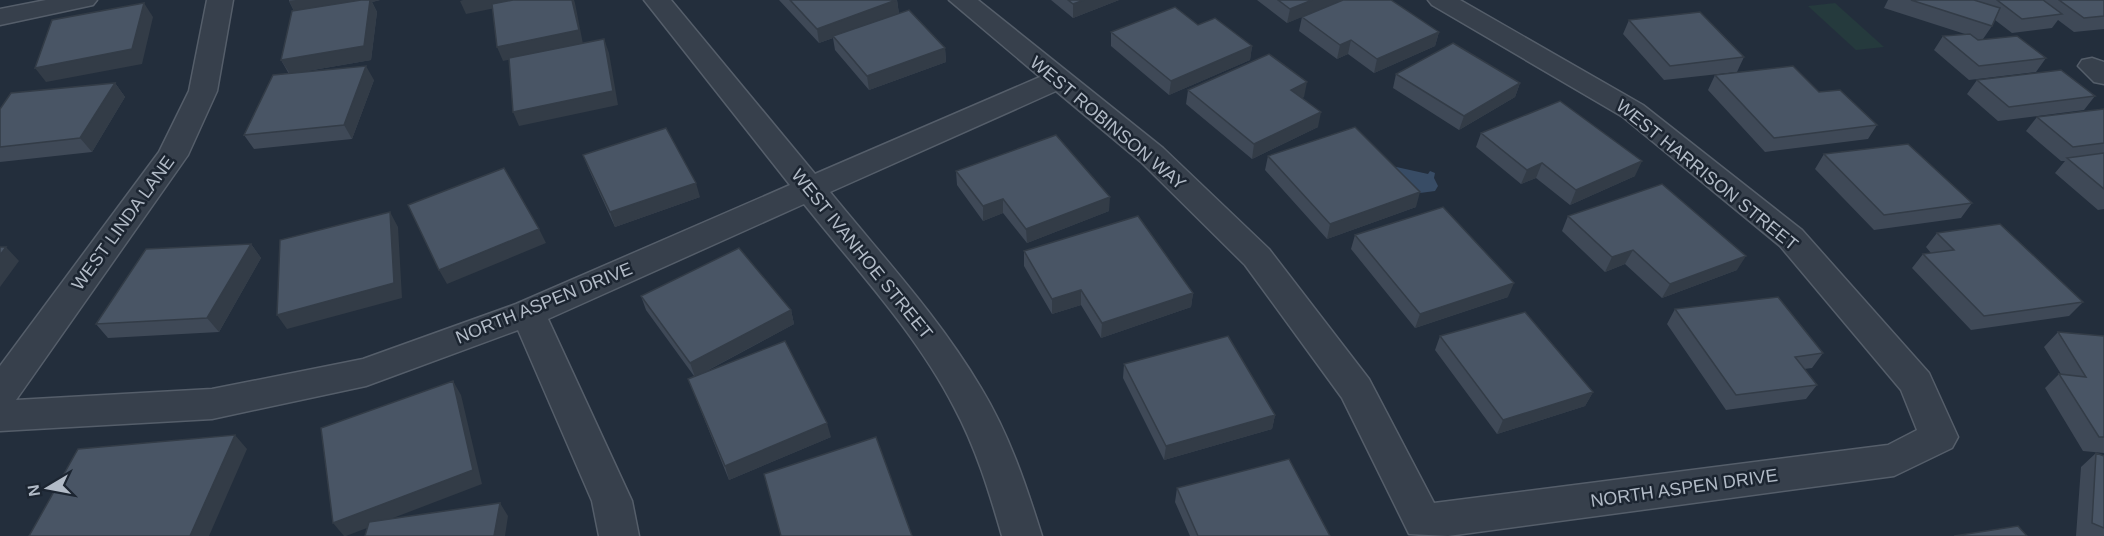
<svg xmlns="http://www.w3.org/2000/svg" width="2104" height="536" font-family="Arial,sans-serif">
<rect width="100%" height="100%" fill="#232e3c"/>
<path fill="#253a3d" d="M1835,3L1884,47L1856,50L1808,6Z"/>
<path fill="#384c65" d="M1392,166L1428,174L1430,171L1435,173L1434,178L1438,186L1435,191L1420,193Z"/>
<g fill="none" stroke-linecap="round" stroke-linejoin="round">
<g stroke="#555e6a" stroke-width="3">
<path id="minor" d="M46,0H97L93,5L0,25V9Z
M207,0H233L217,91L188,155L16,400L212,389L363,359L516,304L790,185L644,0H671L815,174L1040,77L949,0H978L1163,148L1269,249L1369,379L1434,503L1888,445L1917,430L1901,390L1780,246L1623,117L1432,5L1428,0H1460L1643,105L1802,230L1929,373L1958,437L1952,448L1894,476L1448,536L1409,534L1342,398L1245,265L1141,162L1056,91L830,192C882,256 939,317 981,388C1009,434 1026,485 1042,536H1002C989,491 976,448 954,407C916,333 856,269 804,204L548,319L632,501L639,536H599L592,501L518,330L366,386L212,419L0,431V366L159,152L189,91Z
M2092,58L2104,62V84L2094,82L2078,66L2082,60Z"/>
</g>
<use href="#minor" fill="#37404c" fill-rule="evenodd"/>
</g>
<path fill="#3f4957" d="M289,0H380L372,2L377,12L371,60L290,74L374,80L352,139L254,149L244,135L289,74L281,60L294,11L289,1Z
M779,0H897L899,14L945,48L946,62L869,90L835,50L833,38L819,43Z
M1051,0H1119L1073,18Z
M1257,0H1391L1439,32L1435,46L1374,73L1348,54L1337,59L1299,31L1302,17L1308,14L1287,23Z
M1888,0H2104V29L2074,32L2058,20L2052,28L2012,33L1995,20L1992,26L1983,39L2046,58L2036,72L1969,80L1934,50L1943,36L1965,34L1884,8Z
M1629,20L1744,57L1737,72L1664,80L1623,34Z
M1198,25L1252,46L1250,60L1169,95L1111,46V32Z
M1396,74L1520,83L1515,97L1459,130L1393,88Z
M1715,75L1819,92L1877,125L1868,139L1765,152L1708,90Z
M1977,80L2095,96L2084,110L1998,121L1967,94Z
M115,83L125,97L92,152L0,162V109Z
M1188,90L1304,97L1301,98L1318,127L1252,159L1186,104Z
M2104,109V209L2098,210L2055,173L2065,161H2061L2026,131L2037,117Z
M1481,133L1635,176L1570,205L1536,178L1521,184L1476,147Z
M1824,154L1972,203L1961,218L1874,230L1815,169Z
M583,155L700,197L615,227L589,170Z
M1268,156L1416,207L1327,239L1265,170Z
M956,171L1109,211L1027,243L1003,213L983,221L957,185Z
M1568,216L1737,270L1662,298L1625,264L1605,272L1562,231Z
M1937,233L2083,302L2069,316L1971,330L1912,268L1923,254L1931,253L1926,247Z
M1355,235L1508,297L1415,328L1351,249Z
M251,244L261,258L219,332L108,338L96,324Z
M1024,251L1193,293L1191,307L1101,338L1081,305L1052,314L1024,266Z
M641,296L791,310L794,324L703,373L831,437L729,480L688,379L694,376L646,310Z
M1675,309L1823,353L1812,368L1804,369L1817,385L1806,399L1726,410L1667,324Z
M2058,332L2104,336V453L2083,451L2045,388L2059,374H2061L2044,347Z
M1440,336L1593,392L1585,406L1497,434L1435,350Z
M1124,364L1275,415L1272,429L1164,460L1123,378Z
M2096,453L2104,456V536H2076L2081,467Z
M1177,488L1330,536H1190L1175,502Z"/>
<path fill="#333c47" d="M296,0H380L372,2L377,12L371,60L290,74L281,60L296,15L289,1Z
M463,0H534L466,14L460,1Z
M572,0H574L575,3L583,44L503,61L497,47Z
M897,0L899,14L819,43L817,29Z
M1084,0H1119L1073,18V4Z
M1312,0H1345L1287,23L1290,9Z
M144,3L153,17L142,64L46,82L35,68Z
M1439,32L1435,46L1374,73L1377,59Z
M604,39L609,53L618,105L519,126L513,112Z
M1351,40L1348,54L1337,59L1340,45Z
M1252,46L1250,60L1169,95L1171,81Z
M945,48L946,62L869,90L867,76Z
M366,66L374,80L352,139L344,125Z
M1307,82L1304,97L1288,104L1291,90Z
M115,83L125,97L92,152L80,138Z
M1520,83L1515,97L1459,130L1464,116Z
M1321,112L1318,127L1252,159L1254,144Z
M1642,161L1635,176L1570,205L1576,190Z
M1542,163L1536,178L1521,184L1527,170Z
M696,183L700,197L615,227L610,212Z
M1420,192L1416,207L1327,239L1330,224Z
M1110,197L1109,211L1027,243L1026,229Z
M1003,199V213L983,221V206Z
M390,212L398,227L402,298L287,329L277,315Z
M539,229L546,243L447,284L439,270Z
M251,244L261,258L219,332L207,318Z
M6,247L19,261L0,287V255Z
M1633,250L1625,264L1605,272L1612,257Z
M1746,256L1737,270L1662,298L1670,284Z
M1514,283L1508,297L1415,328L1420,314Z
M1081,290V305L1052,314V299Z
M1193,293L1191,307L1101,338L1102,323Z
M791,310L794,324L695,377L690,363Z
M453,381L461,395L482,484L346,536H344L333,523Z
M1593,392L1585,406L1497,434L1503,420Z
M1275,415L1272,429L1164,460L1166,446Z
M827,423L831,437L729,480L725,466Z
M235,435L247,449L209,536H190Z
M500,503L508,516L505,536H494Z"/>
<path fill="#495565" stroke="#333c47" stroke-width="1.5" d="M361,0H370L364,46L281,60L292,11Z
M513,0H572L579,30L497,47L492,4Z
M790,0H896L817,29Z
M1068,0H1084L1073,4Z
M1278,0H1312L1290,9Z
M1343,0H1391L1439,32L1377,59L1351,40L1340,45L1302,17Z
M1911,0H1974L2000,8L1992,26Z
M1997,0H2043L2062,14L2022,19Z
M2059,0H2104V16L2084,18Z
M144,3L132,49L35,68L52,20Z
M1175,7L1198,25L1215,18L1252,46L1171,81L1111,32Z
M909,10L945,48L867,76L833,36Z
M1700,12L1744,57L1670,66L1629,20Z
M1970,34L1978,40L2017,36L2046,58L1979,66L1943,36Z
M604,39L613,91L513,112L509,58Z
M1453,43L1520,83L1464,116L1396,74Z
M1269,54L1307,82L1291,90L1321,112L1254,144L1188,90Z
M366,66L344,125L244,135L273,75Z
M1793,66L1819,92L1840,90L1877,125L1774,138L1715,75Z
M2061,70L2095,96L2009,107L1977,80Z
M115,83L80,138L0,147V109L11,93Z
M1560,101L1642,161L1576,190L1542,163L1527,170L1481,133Z
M2104,109V143L2073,147L2037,117Z
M1355,127L1420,192L1330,224L1268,156Z
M666,128L696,183L610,212L583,155Z
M1056,135L1110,197L1026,229L1003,199L983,206L956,171Z
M1908,144L1972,203L1884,215L1824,154Z
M2104,153V189L2067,158Z
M504,168L539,229L439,270L408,205Z
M1662,184L1746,256L1670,284L1633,250L1612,257L1568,216Z
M1443,207L1514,283L1420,314L1355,235Z
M390,212L394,283L277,315L280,240Z
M1138,216L1193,293L1102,323L1081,290L1052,299L1024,251Z
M2000,224L2083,302L1984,316L1923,254L1954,250L1937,233Z
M251,244L207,318L96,324L146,249Z
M0,247H6L0,255Z
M739,248L791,310L690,363L641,296Z
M1778,297L1823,353L1795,357L1817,385L1736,395L1675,309Z
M1525,312L1593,392L1503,420L1440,336Z
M2058,332L2104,336V437H2099L2059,374L2086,377Z
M1228,336L1275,415L1166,446L1124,364Z
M785,341L827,423L725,466L688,379Z
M453,381L473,470L333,523L321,428Z
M235,435L190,536H29L78,449Z
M876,437L912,536H781L764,474Z
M2096,453L2104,456V528L2092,523Z
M1289,459L1330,536H1198L1177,488Z
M500,503L494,536H365L369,522Z
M2018,526L2027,536H1954Z"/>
<g text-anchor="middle" stroke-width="5" stroke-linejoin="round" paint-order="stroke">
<g font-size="18" fill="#b2bbc7" stroke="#1c2531">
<text transform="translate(1108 123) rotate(40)" y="6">WEST ROBINSON WAY</text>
<text transform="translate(1707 175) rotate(39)" y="6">WEST HARRISON STREET</text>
<text transform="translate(123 223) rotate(-54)" y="6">WEST LINDA LANE</text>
<text transform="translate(862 254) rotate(51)" y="6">WEST IVANHOE STREET</text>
<text transform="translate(544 303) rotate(-22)" y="6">NORTH ASPEN DRIVE</text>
<text transform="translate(1684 488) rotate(-8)" y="6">NORTH ASPEN DRIVE</text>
</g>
</g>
<g transform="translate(48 488) rotate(260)" stroke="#1c2531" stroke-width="4.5" paint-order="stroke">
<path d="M0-4.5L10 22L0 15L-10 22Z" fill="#b2bbc7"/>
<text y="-9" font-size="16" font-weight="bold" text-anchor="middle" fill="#b2bbc7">N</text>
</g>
</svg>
